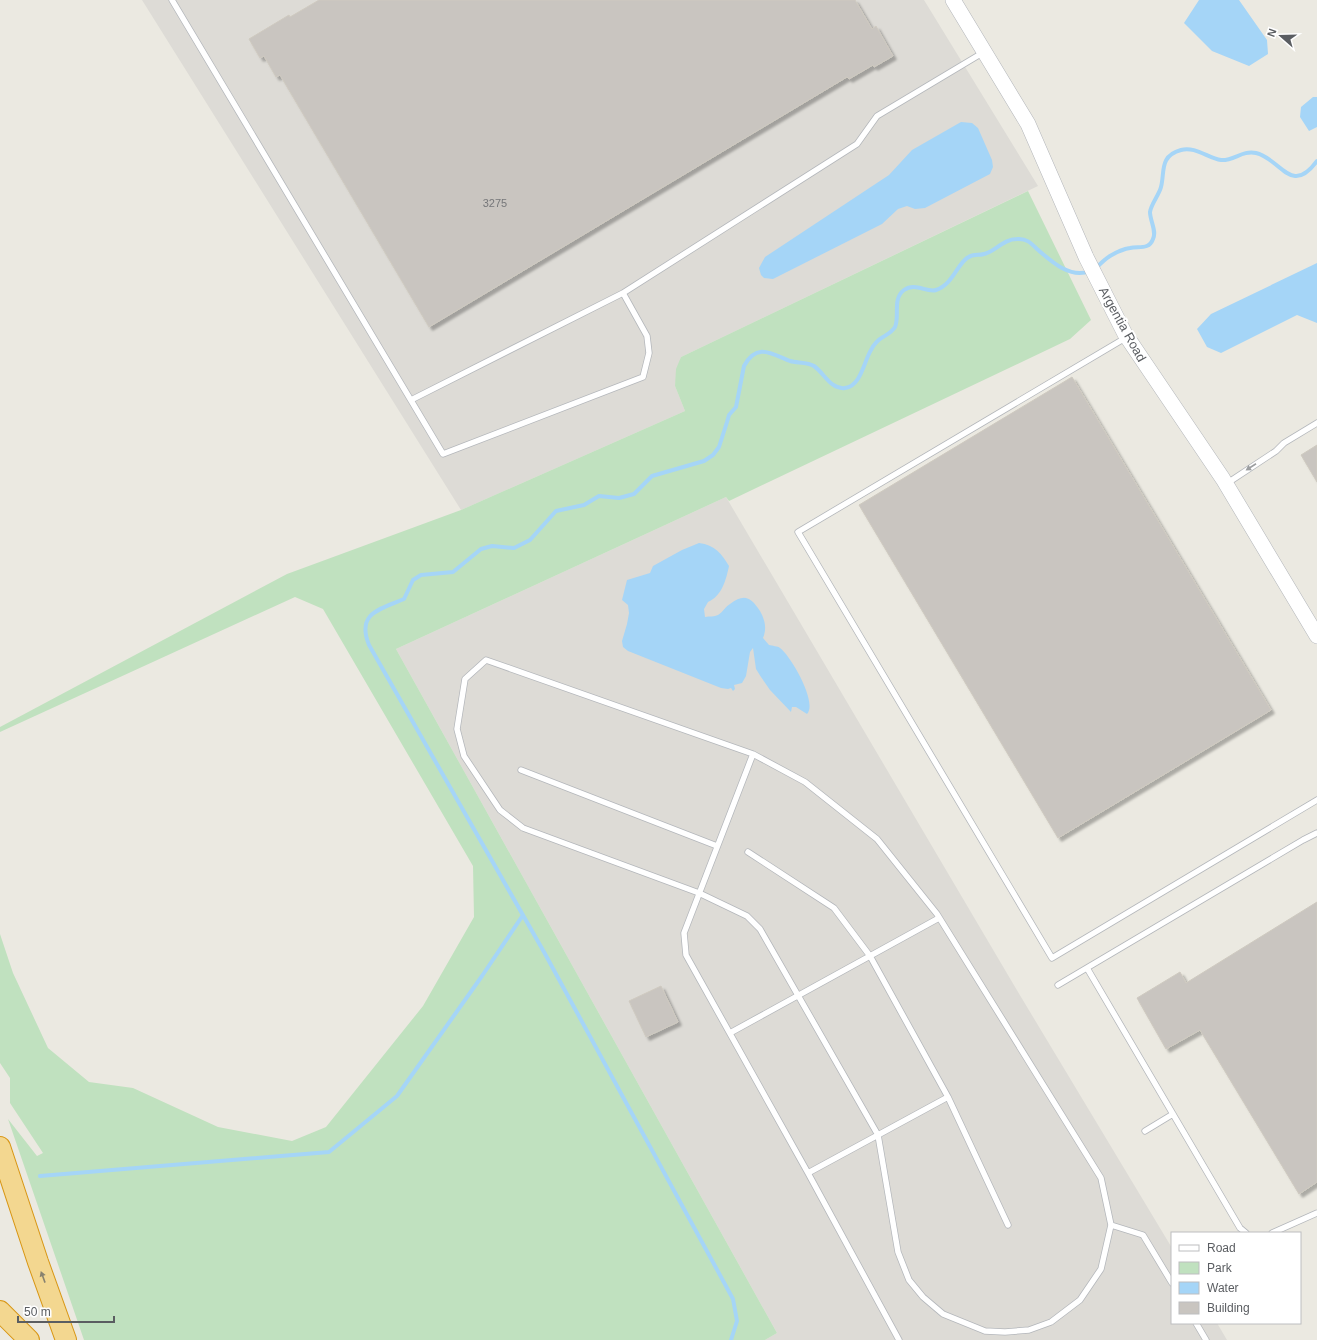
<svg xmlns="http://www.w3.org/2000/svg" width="1317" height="1340" font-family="Helvetica,sans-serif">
<defs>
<filter id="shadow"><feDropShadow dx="3.5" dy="3.5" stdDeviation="1" flood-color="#0004"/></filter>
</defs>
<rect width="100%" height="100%" fill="#ebe9e1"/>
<path fill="#dddbd6" d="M142,0H924L1038,186L681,357L675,386L685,411L461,510Z
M726,497L1018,992L1172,1248V1323H1217L1227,1340H765L777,1333L396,649Z"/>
<path fill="#c0e1bf" d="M1028,191L1091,320L1070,339L729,501L726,497L396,649L777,1333L765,1340H84L8,1119L37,1156L43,1153L10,1103V1078L0,1063V934L13,973L48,1048L89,1082L133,1088L218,1127L292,1141L326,1127L423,1006L474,917L473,866L323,609L295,597L0,732V727L287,574L461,510L685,411L675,386L676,369L681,357Z"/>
<path fill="#a5d5f7" d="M1199,0H1239L1267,40L1268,54L1249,66L1212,51L1184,23Z
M1313,97H1317V127L1309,131L1300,117L1301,107Z
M961,122L972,123L978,128L992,160L993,167L990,174L925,208L915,209L907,206L898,209L882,224L773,279L764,278L761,275L759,268L765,257L889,175L912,150Z
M1317,263V323L1297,315L1221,353L1207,347L1197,329L1211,314Z
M699,543C715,545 722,554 729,566C726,580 722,596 708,602L704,609L705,617C710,616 714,617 718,615C723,612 725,607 730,604C744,593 751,597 760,611C765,620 767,628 763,638L769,645C772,646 778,646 780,648C791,656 818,703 807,714L796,707H792L791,712L770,690L761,677L756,669L753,648L750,652L746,676L742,683L734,685L735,689L733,691L731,688L728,689L721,688L628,651L623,647L622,641L627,624L629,613L628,605L622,600L627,580L650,573L653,566L682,550Z"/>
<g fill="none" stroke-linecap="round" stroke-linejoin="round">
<path stroke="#a5d5f7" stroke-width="4" d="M1096,268C1100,264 1105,259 1110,256C1115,253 1124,249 1130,248C1139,246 1149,250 1153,239C1157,231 1150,221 1150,212C1151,204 1159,195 1161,187C1165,172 1159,156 1181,150C1195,146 1208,158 1221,160C1234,161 1242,150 1256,153C1280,158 1291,197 1317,161
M40,1176L329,1152L397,1096L482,976L523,915
M731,1340L737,1321L733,1299L544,952L369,645C356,613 380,609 404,599L413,580L421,575L453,572L481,549L492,546L514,548L530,540L556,511L584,505L599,496L619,498L634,494L652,476L704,461L713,455L719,447L727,422L729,415L736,407L744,366C757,342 772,354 790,361C797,363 808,362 814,366C824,373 831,390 845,388C861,386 864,361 871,350C873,345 879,339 883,337C888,334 892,332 895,327C900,316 892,299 904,290C915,282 927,293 936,290C952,285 957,265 967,258C974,253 978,256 984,254C995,252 1003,239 1017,239C1026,238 1031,243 1037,249C1052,262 1070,279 1090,271"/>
</g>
<path fill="#c9c5c0" stroke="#cfcac0" filter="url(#shadow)" d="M319,0H855L872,29L876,26L893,56L874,67L873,65L849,79L847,77L429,327L280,75L276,77L264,56L260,58L249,39L289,15L290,17Z
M1072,377L1271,710L1058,838L859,505Z
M1317,445V482L1301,455Z
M1317,902V1182L1299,1194L1200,1030L1166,1049L1137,998L1180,972L1186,983Z
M661,986L678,1022L646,1037L629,1001Z"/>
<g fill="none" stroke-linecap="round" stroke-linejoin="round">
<g stroke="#b4b7bb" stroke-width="7">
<path id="lane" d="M172,0L443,454L643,377L649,353L647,336L623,293L411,400
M623,293L857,144L877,116L984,52
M1127,337L798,532L1052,958L1317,800
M1226,484L1276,451L1284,443L1317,423
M486,660L753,754L805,782L877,839L937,914L1101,1178L1111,1225L1101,1269L1080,1300L1051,1322L1029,1330L1005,1332L985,1331L943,1314L923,1297L909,1280L898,1252L878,1135L760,929L747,916L699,893L523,828L500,810L464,756L457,729L465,679Z
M753,754L684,933L686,955L808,1173L899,1340
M521,770L717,846
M748,852L834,908L870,956L948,1097L1008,1225
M1087,968L1240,1228L1246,1233
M1058,985L1303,840L1317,833
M730,1033L939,918
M1145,1131L1173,1114
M808,1173L948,1097
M1111,1225L1143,1235L1172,1283
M1272,1233L1317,1213
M1196,1323L1206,1340"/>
</g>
<g stroke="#b3b6ba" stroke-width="16">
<path id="secondary" d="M953,0L1028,124L1086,257L1125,334L1223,479L1317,636"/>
</g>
<g stroke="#d89614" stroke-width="22">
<path id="highway" d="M0,1147L38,1262L66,1340
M0,1311L29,1340"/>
</g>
<use href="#lane" stroke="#fff" stroke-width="5.5"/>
<use href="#secondary" stroke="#fff" stroke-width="15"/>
<use href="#highway" stroke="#f3d790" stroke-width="20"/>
</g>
<defs><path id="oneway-solid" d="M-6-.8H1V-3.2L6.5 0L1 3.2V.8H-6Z"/></defs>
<use fill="#9c9ea0" href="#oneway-solid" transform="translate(1251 467) rotate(147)"/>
<use fill="#88826f" href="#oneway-solid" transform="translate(43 1277) rotate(-110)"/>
<g text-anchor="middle" stroke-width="4" stroke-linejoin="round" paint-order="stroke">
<g font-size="11" fill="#767779">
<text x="495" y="207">3275</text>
</g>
<g font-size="13" fill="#5a5d61" stroke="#fff">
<text transform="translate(1123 324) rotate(61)" y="5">Argentia Road</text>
</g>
</g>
<rect x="1171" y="1232" width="130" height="92" fill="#ffffff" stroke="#bdbec0"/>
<rect x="1179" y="1245" width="20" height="6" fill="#ffffff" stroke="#bdbec0"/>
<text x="1207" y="1252" font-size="12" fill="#5a5d61">Road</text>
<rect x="1179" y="1262" width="20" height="12" fill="#c0e1bf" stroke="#bdbec0"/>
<text x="1207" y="1272" font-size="12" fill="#5a5d61">Park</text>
<rect x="1179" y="1282" width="20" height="12" fill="#a5d5f7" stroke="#bdbec0"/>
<text x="1207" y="1292" font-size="12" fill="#5a5d61">Water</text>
<rect x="1179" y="1302" width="20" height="12" fill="#c9c5c0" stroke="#bdbec0"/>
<text x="1207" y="1312" font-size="12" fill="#5a5d61">Building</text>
<g transform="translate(1281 36) rotate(290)" stroke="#ffffff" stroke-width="3" paint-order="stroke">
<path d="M0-3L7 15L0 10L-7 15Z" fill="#5a5d61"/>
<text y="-6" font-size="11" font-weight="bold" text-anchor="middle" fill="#5a5d61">N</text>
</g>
<path d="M18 1316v6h96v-6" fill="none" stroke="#5a5d61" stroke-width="2"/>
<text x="24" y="1316" font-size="12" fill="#5a5d61" stroke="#ffffff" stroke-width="3" paint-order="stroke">50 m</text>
</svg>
